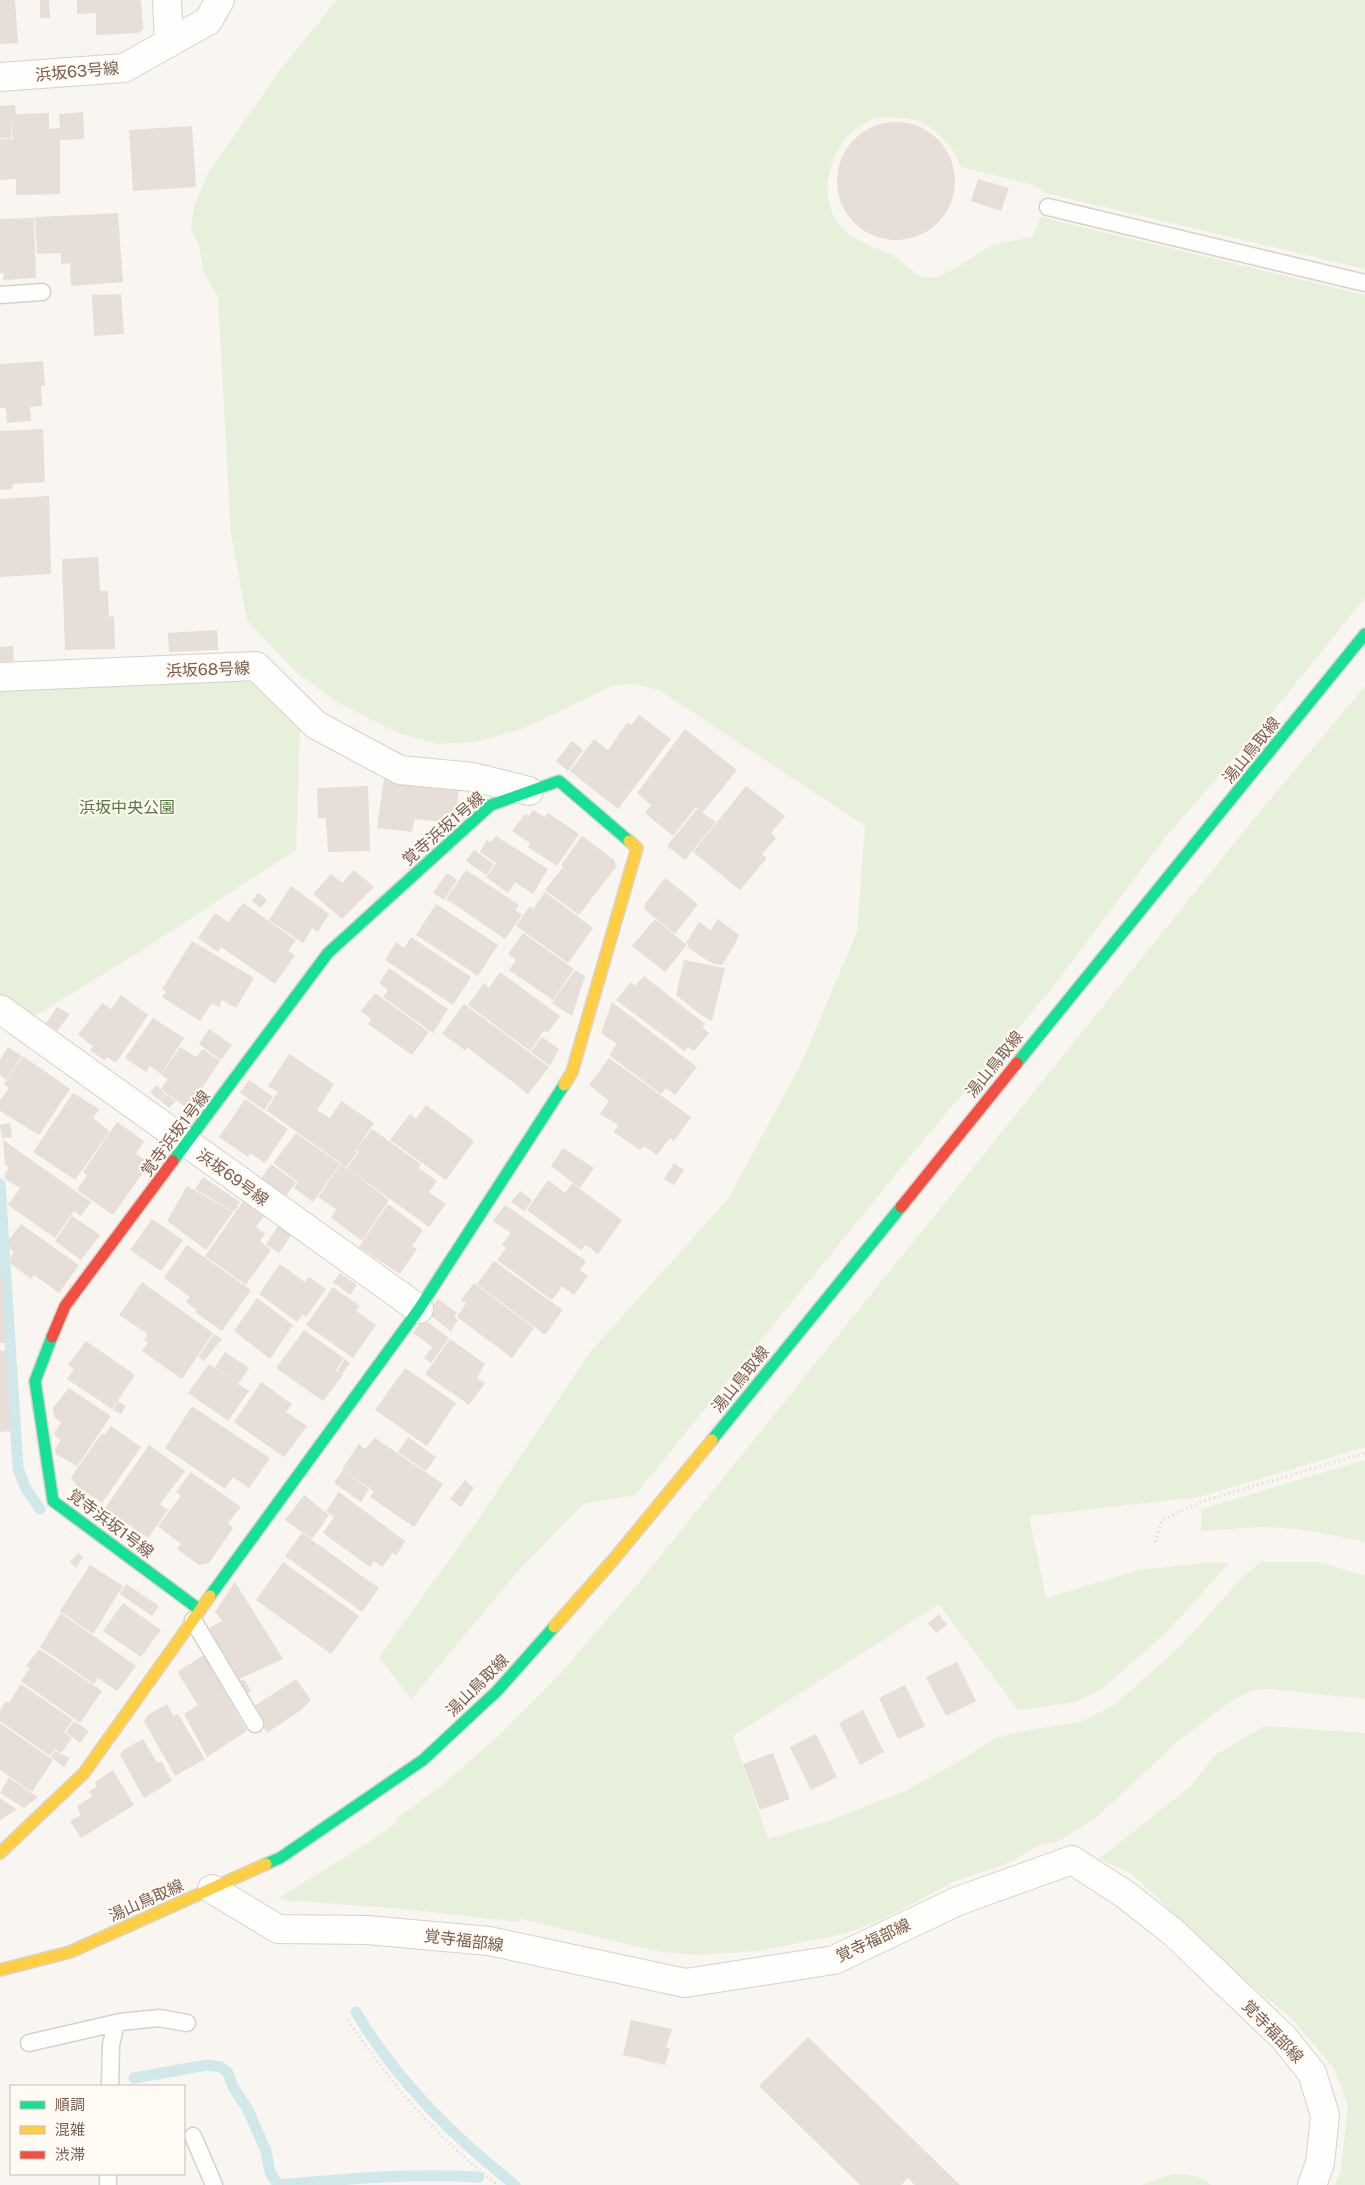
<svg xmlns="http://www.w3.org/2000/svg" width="1365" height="2185" font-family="'Public Sans','Noto Sans JP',sans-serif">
<rect width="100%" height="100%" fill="#f9f5f0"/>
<path fill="#e7f0db" d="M337,0H1365V269L1045,193L1034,185L961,167C954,147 936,127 915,120C909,118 902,119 896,118C888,117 881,116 873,119C833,134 812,192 841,227C853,241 873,246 890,254C900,259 914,275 924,277C947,282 975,251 996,244C1007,241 1021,240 1033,237L1040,217L1365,295V598L1250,740L1165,838L1049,992L927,1136L635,1495L583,1504L516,1573L411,1699L379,1657L473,1527L591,1351L728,1199L801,1064L857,932L865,826L659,690L634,684L612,686L527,727L477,742L438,744L398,733L337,702L297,673L247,621L231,533L218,297L204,273L199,245L191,229L194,207L208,173L280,70Z
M233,676L257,685L300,725L296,850L136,954L35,1016L0,996V684Z
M1365,686V1447L1199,1497L1029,1516L1046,1598L1140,1570L1203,1563H1229L1166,1633L1103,1688L1076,1702L1018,1710L939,1604L733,1736L768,1839L834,1819L905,1791L958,1762L994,1739L1022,1731L1083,1721L1115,1704L1182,1645L1242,1577L1261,1562H1319L1365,1576V1699L1269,1689L1253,1690L1230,1702L1179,1740L1096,1818L1057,1842L1037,1846L1011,1862L953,1882L897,1912L859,1929L825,1938L757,1951L697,1955L661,1952L521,1919L518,1922L404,1909L283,1900L280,1897L365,1845L397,1822L395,1819L440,1787L507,1728L560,1674L641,1580L1261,810Z
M1365,1460V1542C1332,1534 1300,1528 1266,1527C1245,1527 1222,1530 1201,1531L1202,1509Z
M1265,1726L1365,1733V2185H1335L1341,2171L1348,2105L1334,2068L1291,2018L1232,1969L1131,1873L1099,1859L1191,1786L1215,1755Z
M1171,2174C1183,2174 1203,2174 1211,2185H1142Z"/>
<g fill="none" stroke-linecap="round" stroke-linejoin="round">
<path stroke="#d0e8ea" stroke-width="11" d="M0,1184L18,1468L25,1487L40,1509
M356,2012C397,2081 452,2136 515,2185
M134,2078L207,2065L221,2067L228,2073L233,2087L248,2110L266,2151L270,2172L278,2185C346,2179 410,2173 479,2177"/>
</g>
<path fill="#e6ded7" d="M0,0H15L18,43L0,44Z
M40,0H49L50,18H40Z
M77,0H141L143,29L138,33L96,35V13L77,14Z
M15,105L16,114L49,113V129L60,128L59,114L83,112L84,139L60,140V194L16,195V179L0,180V139H11L12,143V139L14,138H12V113L11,138H0V106Z
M837 181a59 59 0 1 1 118 0a59 59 0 1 1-118 0Z
M192,126L196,187L133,191L129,130Z
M978,179L1009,188L1001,211L971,201Z
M118,213L123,282L71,286L70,263L61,264V253L37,254L35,217Z
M34,218L36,278L3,280L4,273H0V219Z
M121,294L124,334L94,336L92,295Z
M43,361L45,386H41L42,406L30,407L31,421L7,423L6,408H0V364Z
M43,429L45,482L13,484L12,489L0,490V431Z
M49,496L51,574L0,577V499Z
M98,557L100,591H108L109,617L114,616L115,649L65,650L62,559Z
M217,630L218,650L169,652L168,633Z
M13,646L14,661L0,662V647Z
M639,715L671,739L618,809L570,771L594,739L608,750L627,723L631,725Z
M685,729L737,770L702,813L696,807L673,836L645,813L651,805L637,793Z
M572,741L583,750L568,771L556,761Z
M384,779L459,789L456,815L444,814L442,822L415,819L412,832L377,828Z
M368,786L370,851L328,852L326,818H318L317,788Z
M746,786L785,816L771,833L776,838L762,854L767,858L740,890L693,852Z
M697,809L716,822L685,860L667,846Z
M533,810L545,817L548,813L579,834L557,866L528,847L530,843L512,831L525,814L529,816Z
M496,836L548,869L533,894L515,882L508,893L486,877L496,863L480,852L487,840L491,842Z
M582,836L614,860L616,867L579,915L545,890L563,867L561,865Z
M474,850L494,864L486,875L466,861Z
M354,870L374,887L342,919L313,894L331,874L342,883Z
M466,870L519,905L515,910L522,915L505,939L446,899Z
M447,873L457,880L444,900L433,893Z
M665,878L698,904L675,934L644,909L645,904Z
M291,886L329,914L318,932L312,928L303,943L269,920Z
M545,892L593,928L568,963L516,926L530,906L533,909Z
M258,893L267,900L261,908L252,901Z
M243,903L296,940L288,951L295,955L275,984L221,947L218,952L198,938L215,913L228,922Z
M436,904L498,945L478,976L416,935Z
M655,919L687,945L665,972L632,946Z
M718,919L739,935L734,946L722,965L713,964L687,947L689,945L686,943L699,922L711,930Z
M523,933L574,969L553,1000L509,970L516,960L508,954Z
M411,937L471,977L453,1005L385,960L396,942L404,948Z
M192,941L254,978L236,1008L222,1000L219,1007L212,1003L200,1021L162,997L166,992L162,989Z
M684,960L725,968L712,1021L701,1015L676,995Z
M389,968L448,1009L433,1033L383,997L388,990L379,983Z
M575,970L585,976L572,1016L552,1003Z
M500,972L560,1016L548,1032L544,1031L530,1051L468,1005L484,983L489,988Z
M644,976L705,1024L702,1027L709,1033L694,1051L688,1047L684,1051L616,1000L631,982L635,986Z
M375,993L429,1032L412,1055L368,1024L371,1019L361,1011Z
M121,995L148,1015L116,1063L107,1057L104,1060L90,1050L93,1046L78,1035L102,1003L111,1009Z
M612,1002L697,1067L675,1095L666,1088L661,1094L609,1055L617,1044L601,1033Z
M464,1004L549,1067L528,1094L467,1047L465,1050L442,1034Z
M57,1007L70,1014L57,1031L46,1023Z
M153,1018L184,1038L161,1074L150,1066L146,1072L125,1058Z
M209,1029L232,1045L221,1060L199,1044Z
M542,1037L559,1049L550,1066L531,1052Z
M8,1047L22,1056L6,1080L0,1075V1060Z
M180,1047L196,1057L203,1049L220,1061L191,1105L184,1106L161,1089L168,1079L161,1075Z
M289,1054L334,1084L317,1110L330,1118L341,1101L374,1123L355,1151L357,1153L346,1167L266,1110L278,1092L268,1086Z
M23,1056L70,1089L39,1135L0,1111V1100L9,1088L4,1084Z
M609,1058L691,1117L674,1141L670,1138L657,1155L644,1146L640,1150L614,1132L618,1125L600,1114L609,1101L589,1085Z
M249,1080L273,1097L264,1110L240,1093Z
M157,1085L165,1094L159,1100L150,1092Z
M73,1093L99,1109L93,1118L110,1131L75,1180L33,1152Z
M166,1094L176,1101L169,1108L160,1100Z
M245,1099L288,1129L265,1163L250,1153L248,1157L219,1137Z
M426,1105L474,1141L446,1180L390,1140L410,1114L416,1119Z
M117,1122L144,1141L136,1154L150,1163L113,1215L77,1190L87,1175L83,1172Z
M10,1123L12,1137L2,1138L0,1125Z
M372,1129L421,1164L419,1168L437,1181L429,1192L446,1204L429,1227L347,1168L359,1152L356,1150Z
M296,1133L340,1164L313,1202L294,1188L298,1182L273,1163Z
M3,1140L91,1202L81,1216L74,1211L55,1238L8,1205L20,1188L5,1179V1173L9,1168L5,1165Z
M563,1148L594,1168L580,1188L551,1166Z
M674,1163L684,1170L674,1185L664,1179Z
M271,1164L296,1182L283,1200L259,1182Z
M341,1164L389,1200L362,1241L331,1218L336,1209L318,1197Z
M203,1177L240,1202L234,1212L195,1189Z
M548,1180L565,1193L572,1183L622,1220L598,1254L586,1245L581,1250L527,1210Z
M187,1186L233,1212L206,1250L167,1221Z
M520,1191L532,1200L524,1211L511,1202Z
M244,1200L265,1214L256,1227L265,1234L260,1241L271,1250L246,1285L205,1256Z
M388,1204L423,1230L412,1246L417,1249L400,1274L359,1247Z
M505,1205L586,1261L580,1270L588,1276L574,1295L562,1286L552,1300L497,1260L506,1248L502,1245L511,1233L493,1221Z
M72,1216L100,1235L81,1260L55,1241Z
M152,1219L183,1240L161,1271L130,1250Z
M21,1224L79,1265L59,1293L34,1275L31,1279L11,1264L10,1259L14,1252L10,1249L8,1241Z
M279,1225L292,1234L279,1253L266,1244Z
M187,1245L251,1290L222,1331L195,1312L197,1310L186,1302L190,1297L164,1278Z
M494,1261L563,1310L545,1335L477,1284Z
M280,1264L305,1282L309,1277L326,1289L306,1317L303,1314L297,1322L259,1294Z
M340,1273L357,1285L350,1295L333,1282Z
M0,1275H2L6,1343H0Z
M142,1282L213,1333L182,1379L142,1351L148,1342L144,1340L148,1334L119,1315Z
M474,1283L534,1328L512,1358L457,1317L466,1303L461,1300Z
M333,1287L360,1306L356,1311L376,1325L353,1358L306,1325Z
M257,1298L293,1325L270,1359L234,1331Z
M438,1299L457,1313L454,1317L458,1320L451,1331L427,1313Z
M423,1319L449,1338L431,1363L424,1358L432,1347L413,1333Z
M304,1330L344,1358L336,1370L343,1375L323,1401L276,1368Z
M214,1334L222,1339L204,1361L198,1357Z
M450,1339L485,1364L477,1378L485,1383L469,1405L425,1374Z
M86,1341L135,1375L112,1409L67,1379L74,1369L68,1365Z
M6,1350L11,1431L0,1432V1351Z
M225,1352L249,1368L238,1384L249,1391L228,1421L188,1393L209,1364L234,1381L215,1367Z
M345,1359L350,1363L342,1374L338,1370Z
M405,1368L456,1403L427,1446L375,1410Z
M261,1382L292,1404L286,1412L307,1426L284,1457L234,1422Z
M69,1388L111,1416L77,1466L56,1454L55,1449L61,1440L54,1434L61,1422L54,1417L53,1408Z
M118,1401L126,1406L121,1414L113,1410Z
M192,1406L270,1458L249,1488L233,1477L225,1489L165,1448Z
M111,1426L141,1447L102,1503L76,1485L71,1477L102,1433L105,1434Z
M408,1437L436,1457L426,1471L398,1452Z
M375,1438L443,1484L414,1527L370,1497L374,1491L342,1469L359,1444L365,1449Z
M149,1445L185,1471L160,1504L168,1510L148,1538L105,1508Z
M343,1470L369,1489L361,1502L334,1483Z
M191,1472L241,1507L228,1523L233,1528L209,1563L199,1565L177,1549L181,1544L158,1526L181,1496L176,1492Z
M465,1480L474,1488L461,1507L450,1499Z
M339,1492L405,1541L396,1556L393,1553L382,1567L374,1561L370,1567L323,1533L334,1517L326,1511Z
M304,1495L329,1515L312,1539L285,1520Z
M302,1533L379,1588L362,1612L285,1556Z
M78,1553L83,1557L76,1568L70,1562Z
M283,1562L359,1616L331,1654L256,1600Z
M90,1565L123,1586L93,1634L60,1611Z
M235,1582L283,1659L237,1680L207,1629L222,1621L215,1612Z
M126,1584L159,1606L152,1616L120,1594Z
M123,1603L161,1630L141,1657L103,1631Z
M61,1613L136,1666L117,1691L98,1678L94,1684L40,1647Z
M939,1614L947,1625L936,1633L928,1623Z
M39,1649L102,1691L80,1723L21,1681L30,1668L26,1666Z
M204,1655L247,1731L207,1757L184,1714L198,1705L178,1673L180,1670Z
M957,1662L976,1701L946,1716L926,1677Z
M244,1679L251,1691L245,1694L238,1682Z
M296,1679L311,1700L300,1711L267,1733L253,1707Z
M21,1684L73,1720L64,1732L72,1738L61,1753L55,1749L50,1756L0,1721V1710L6,1701L9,1703Z
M905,1685L925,1726L898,1739L879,1698Z
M167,1704L173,1716L178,1714L205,1759L175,1776L144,1721L148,1715Z
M863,1710L884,1752L860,1765L839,1723Z
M74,1721L89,1731L80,1743L66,1732Z
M0,1723L53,1760L32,1792L0,1770Z
M816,1734L837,1777L811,1790L790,1747Z
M143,1739L157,1763L161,1761L172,1781L144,1798L120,1755L123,1750Z
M55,1751L70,1758L64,1767L51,1757Z
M773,1753L790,1799L760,1810L743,1764Z
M113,1770L134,1805L81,1838L70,1821L81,1815L77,1806L92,1797L89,1791L97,1787L95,1782Z
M9,1778L38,1797L24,1808L0,1793Z
M0,1798L17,1810L0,1820Z
M631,2020L672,2029L666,2047L670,2049L665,2065L623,2055Z
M808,2037L960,2185H915L908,2178L901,2185H860L759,2086Z"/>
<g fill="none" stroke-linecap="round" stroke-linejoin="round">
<g stroke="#d7d1cb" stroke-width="19">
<path id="lane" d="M1048,207L1365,283
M0,295L42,292
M193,1620L255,1724
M29,2043L120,2022L159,2018L187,2023
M110,2086L111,2045L116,2023
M193,2136L214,2185
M108,2185V2174"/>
</g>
<g stroke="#d7d1cb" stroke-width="30">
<path id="street" d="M167,0L169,43
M0,77L124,68L208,21L220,0
M0,677L256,666L316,725L400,770L473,777L529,791
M0,1009L419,1309
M212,1889L278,1929L367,1930L489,1941L685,1983L834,1960L958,1901L1072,1860L1126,1895L1174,1933L1284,2038L1312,2073L1325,2115L1320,2163L1312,2185"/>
</g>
<g stroke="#d9d2cb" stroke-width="14">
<path id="fast" d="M1017,1063L1365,634
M173,1161L328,953L491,805L559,781L629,841
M52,1337L35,1381L53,1501L200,1610
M712,1440L901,1207
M210,1596L419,1309L564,1085
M266,1864L280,1858L423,1760L497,1691L554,1627"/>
</g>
<g stroke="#d9d2cb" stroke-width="14">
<path id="slow" d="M564,1085L572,1072L637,848L629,841
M554,1627L614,1559L712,1440
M0,1853L84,1773L210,1596
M0,1970L70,1952L266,1864"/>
</g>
<g stroke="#d9d2cb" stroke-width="14">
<path id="jam" d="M901,1207L1017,1063
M52,1337L65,1306L173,1161"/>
</g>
<path stroke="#dcd5d0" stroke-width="3" stroke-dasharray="1 4" stroke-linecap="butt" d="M1155,1542L1162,1520L1200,1502L1365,1453
M348,2020C390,2083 438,2139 498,2185"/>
<use href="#lane" stroke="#fefefd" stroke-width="16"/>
<use href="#street" stroke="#fefefd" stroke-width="28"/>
<use href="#fast" stroke="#16e098" stroke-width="11"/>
<use href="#slow" stroke="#ffcf43" stroke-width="11"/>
<use href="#jam" stroke="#f24e42" stroke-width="11"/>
</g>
<g text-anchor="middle" stroke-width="4" stroke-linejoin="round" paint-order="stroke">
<g font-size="16" fill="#7a5c4d" stroke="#fffaf3">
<text transform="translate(77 71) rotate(-5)" y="6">浜坂63号線</text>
<text transform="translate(208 669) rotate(-2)" y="6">浜坂68号線</text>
<text transform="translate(1251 750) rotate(-51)" y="6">湯山鳥取線</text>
<text transform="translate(443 828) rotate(-41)" y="6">覚寺浜坂1号線</text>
<text transform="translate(994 1064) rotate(-51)" y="6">湯山鳥取線</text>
<text transform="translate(175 1133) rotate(-53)" y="6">覚寺浜坂1号線</text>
<text transform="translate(233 1177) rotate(36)" y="6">浜坂69号線</text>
<text transform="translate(740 1379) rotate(-51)" y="6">湯山鳥取線</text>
<text transform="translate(111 1523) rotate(37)" y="6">覚寺浜坂1号線</text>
<text transform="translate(477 1685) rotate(-45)" y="6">湯山鳥取線</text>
<text transform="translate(146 1900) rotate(-24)" y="6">湯山鳥取線</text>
<text transform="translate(464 1940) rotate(7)" y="6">覚寺福部線</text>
<text transform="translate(873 1940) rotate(-25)" y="6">覚寺福部線</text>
<text transform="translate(1273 2031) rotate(46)" y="6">覚寺福部線</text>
</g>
<g font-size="16" fill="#537a41" stroke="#fffaf3">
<text x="127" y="813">浜坂中央公園</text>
</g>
</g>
<rect x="10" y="2085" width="175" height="90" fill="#fffaf3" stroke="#cabbb1"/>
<rect x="20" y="2101" width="25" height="8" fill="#16e098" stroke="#cabbb1"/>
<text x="55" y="2110" font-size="15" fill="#7a5c4d">順調</text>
<rect x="20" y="2126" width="25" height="8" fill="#ffcf43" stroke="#cabbb1"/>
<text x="55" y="2135" font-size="15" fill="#7a5c4d">混雑</text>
<rect x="20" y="2151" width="25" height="8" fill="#f24e42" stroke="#cabbb1"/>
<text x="55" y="2160" font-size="15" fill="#7a5c4d">渋滞</text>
</svg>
